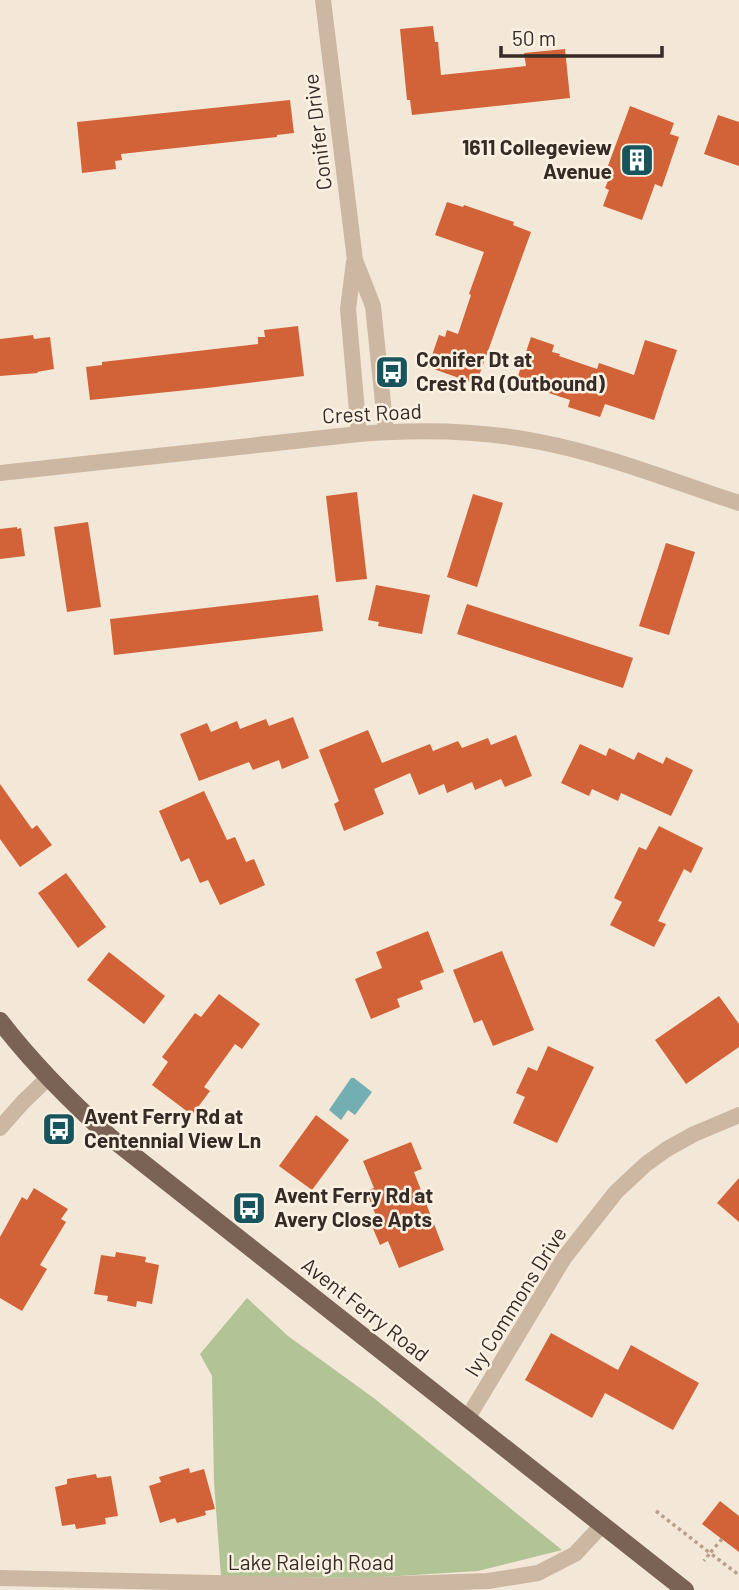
<svg xmlns="http://www.w3.org/2000/svg" width="739" height="1590" font-family="Barlow,sans-serif">
<rect width="100%" height="100%" fill="#f3e7d7"/>
<path fill="#b2c396" d="M247,1298L288,1336L375,1399L562,1550L478,1571L367,1578L221,1577L214,1482L212,1376L200,1354Z"/>
<path fill="#73aeb3" d="M351,1078H354L372,1092L355,1115L348,1110L341,1120L329,1110Z"/>
<path fill="#d26237" d="M433,26L435,42H438L441,75L526,66L524,53L565,49L570,98L412,115L410,100H407L400,29Z
M290,100L294,133L277,135V137L121,154L122,160L115,161L116,169L82,173L77,122Z
M630,106L674,123L670,134L679,137L662,187L655,184L642,220L603,206L609,190L605,188L610,176L605,174Z
M718,115L739,122V166L704,154Z
M447,202L463,207L464,205L514,222L513,225L531,232L476,384L428,367L439,335L445,337L447,330L458,334L471,295L469,294L484,252L435,235Z
M298,326L304,376L207,388L90,400L86,367L102,365V362L258,344V337H265L264,330Z
M33,335L34,339L50,337L54,369L37,372L38,373L0,376V339Z
M531,337L554,345L552,352L560,354L559,356L597,369L599,363L634,375L645,340L677,350L654,420L605,404L600,417L568,407L570,400L516,382Z
M357,492L367,579L336,582L326,496Z
M473,494L503,503L477,587L447,577Z
M88,522L101,607L67,612L54,527Z
M17,527V529L21,528L25,556L0,559V529Z
M666,543L695,552L669,635L639,626Z
M376,585L430,595L422,634L378,626L379,622L368,620Z
M318,595L323,631L114,655L110,619Z
M467,604L633,658L623,688L457,634Z
M293,717L309,758L282,769L279,760L253,770L249,762L199,781L180,734L207,723L211,732L237,721L240,729L266,719L269,726Z
M368,730L382,763L430,744L433,751L458,741L462,748L488,738L491,745L516,735L532,776L505,787L501,779L475,790L472,782L447,793L444,784L419,795L410,773L374,789L384,814L344,831L334,804L339,801L319,750Z
M580,744L606,756L609,748L634,760L638,752L663,764L666,757L693,770L671,816L621,793L618,801L592,789L589,796L561,783Z
M0,784L32,829L37,825L52,845L20,867L0,839Z
M204,791L227,840L235,837L246,862L254,859L265,885L220,905L208,880L200,883L189,858L181,862L159,811Z
M659,826L703,848L691,873L684,869L658,921L666,924L654,947L610,925L622,902L614,898L639,847L646,850Z
M66,873L106,927L78,948L38,893Z
M428,931L444,972L420,981L423,989L397,999L400,1007L371,1019L355,979L382,968L376,952Z
M502,951L534,1030L493,1046L482,1020L474,1023L453,970Z
M109,952L165,996L144,1024L87,980Z
M219,994L260,1024L242,1049L235,1044L204,1087L210,1091L192,1115L152,1085L168,1062L162,1057L195,1013L201,1017Z
M719,996L739,1024V1047L686,1084L655,1040Z
M548,1046L594,1067L557,1143L513,1123L525,1097L516,1093L528,1067L537,1071Z
M316,1115L349,1140L312,1190L279,1166Z
M411,1142L422,1169L414,1172L444,1250L399,1268L388,1241L380,1245L369,1219L376,1216L366,1191L374,1188L363,1161Z
M739,1178V1222L717,1203Z
M34,1188L68,1209L61,1219L66,1222L40,1265L47,1269L22,1311L0,1298V1237L22,1197L27,1200Z
M116,1252L146,1257L145,1262L159,1265L152,1304L137,1301L136,1307L107,1301L108,1296L94,1294L101,1255L115,1257Z
M551,1333L618,1370L631,1345L699,1383L673,1430L605,1393L592,1418L525,1380Z
M189,1468L190,1473L204,1469L215,1509L205,1511L206,1515L177,1523L175,1518L160,1523L149,1486L161,1482L159,1477Z
M96,1474L97,1478L111,1476L118,1516L105,1518L106,1524L76,1529L75,1524L62,1526L55,1487L67,1484V1479Z
M720,1501L739,1516V1552L702,1524Z"/>
<g fill="none" stroke-linecap="round" stroke-linejoin="round">
<path stroke="#b8a18c" stroke-width="3.5" stroke-dasharray="3.5 3.5" stroke-linecap="butt" d="M656,1511L710,1553L704,1561
M722,1539L710,1553L739,1575"/>
<path stroke="#ccb7a2" stroke-width="16" d="M323,0L355,260L373,306L386,432
M354,262L348,309L359,434
M0,473L359,434C419,429 481,430 540,442C608,455 674,482 739,503
M0,1128L23,1102L48,1078
M467,1419L564,1258L616,1192L646,1164L667,1149L694,1134L739,1115
M0,1578L342,1586L488,1581L538,1573L575,1554L603,1524"/>
<path stroke="#7a6254" stroke-width="18" d="M0,1021C33,1064 70,1101 110,1137L685,1590"/>
</g>
<defs>
<g id="building-square" transform="scale(1.75)"><rect x="-9" y="-9" width="18" height="18" rx="4" fill="#17545b" stroke="#fbf1e3"/><path d="M-4-6H4V6H1V3H-1V6H-4ZM-2.5-4.3h1.7v1.8h-1.7ZM.8-4.3h1.7v1.8H.8ZM-2.5-1h1.7V.8h-1.7ZM.8-1h1.7V.8H.8Z" fill="#fff"/></g>
<g id="bus-square" transform="scale(1.75)"><rect x="-9" y="-9" width="18" height="18" rx="4" fill="#17545b" stroke="#fbf1e3"/><path d="M-5-6H5V4H4V6H2V4H-2V6H-4V4H-5ZM-3.5-4V0h7V-4ZM-3.5 1.2v1.5H-2V1.2ZM2 1.2v1.5H3.5V1.2Z" fill="#fff"/></g>
</defs>
<g fill-rule="evenodd">
<use href="#building-square" x="637" y="160"/>
<use href="#bus-square" x="392" y="372"/>
<use href="#bus-square" x="59" y="1129"/>
<use href="#bus-square" x="249" y="1208"/>
</g>
<g text-anchor="middle" stroke-width="5" stroke-linejoin="round" paint-order="stroke">
<g font-size="21" fill="#362b25" stroke="#fbf1e3">
<text transform="translate(318 132) rotate(-97)" y="7">Conifer Drive</text>
<text transform="translate(372 414) rotate(-3)" y="7">Crest Road</text>
<text transform="translate(516 1302) rotate(-58)" y="7">Ivy Commons Drive</text>
<text transform="translate(365 1310) rotate(38)" y="7">Avent Ferry Road</text>
<text x="311" y="1570">Lake Raleigh Road</text>
</g>
<g font-size="21" font-weight="bold" fill="#362b25" stroke="#fbf1e3" text-anchor="start">
<text x="612" y="155" text-anchor="end">1611 Collegeview<tspan x="612" dy="24">Avenue</tspan></text>
<text x="416" y="367">Conifer Dt at<tspan x="416" dy="24">Crest Rd (Outbound)</tspan></text>
<text x="84" y="1124">Avent Ferry Rd at<tspan x="84" dy="24">Centennial View Ln</tspan></text>
<text x="274" y="1203">Avent Ferry Rd at<tspan x="274" dy="24">Avery Close Apts</tspan></text>
</g>
</g>
<path d="M501 46v10h161v-10" fill="none" stroke="#362b25" stroke-width="3.5"/>
<text x="512" y="46" font-size="21" fill="#362b25" stroke="#fbf1e3" stroke-width="5" paint-order="stroke">50 m</text>
</svg>
